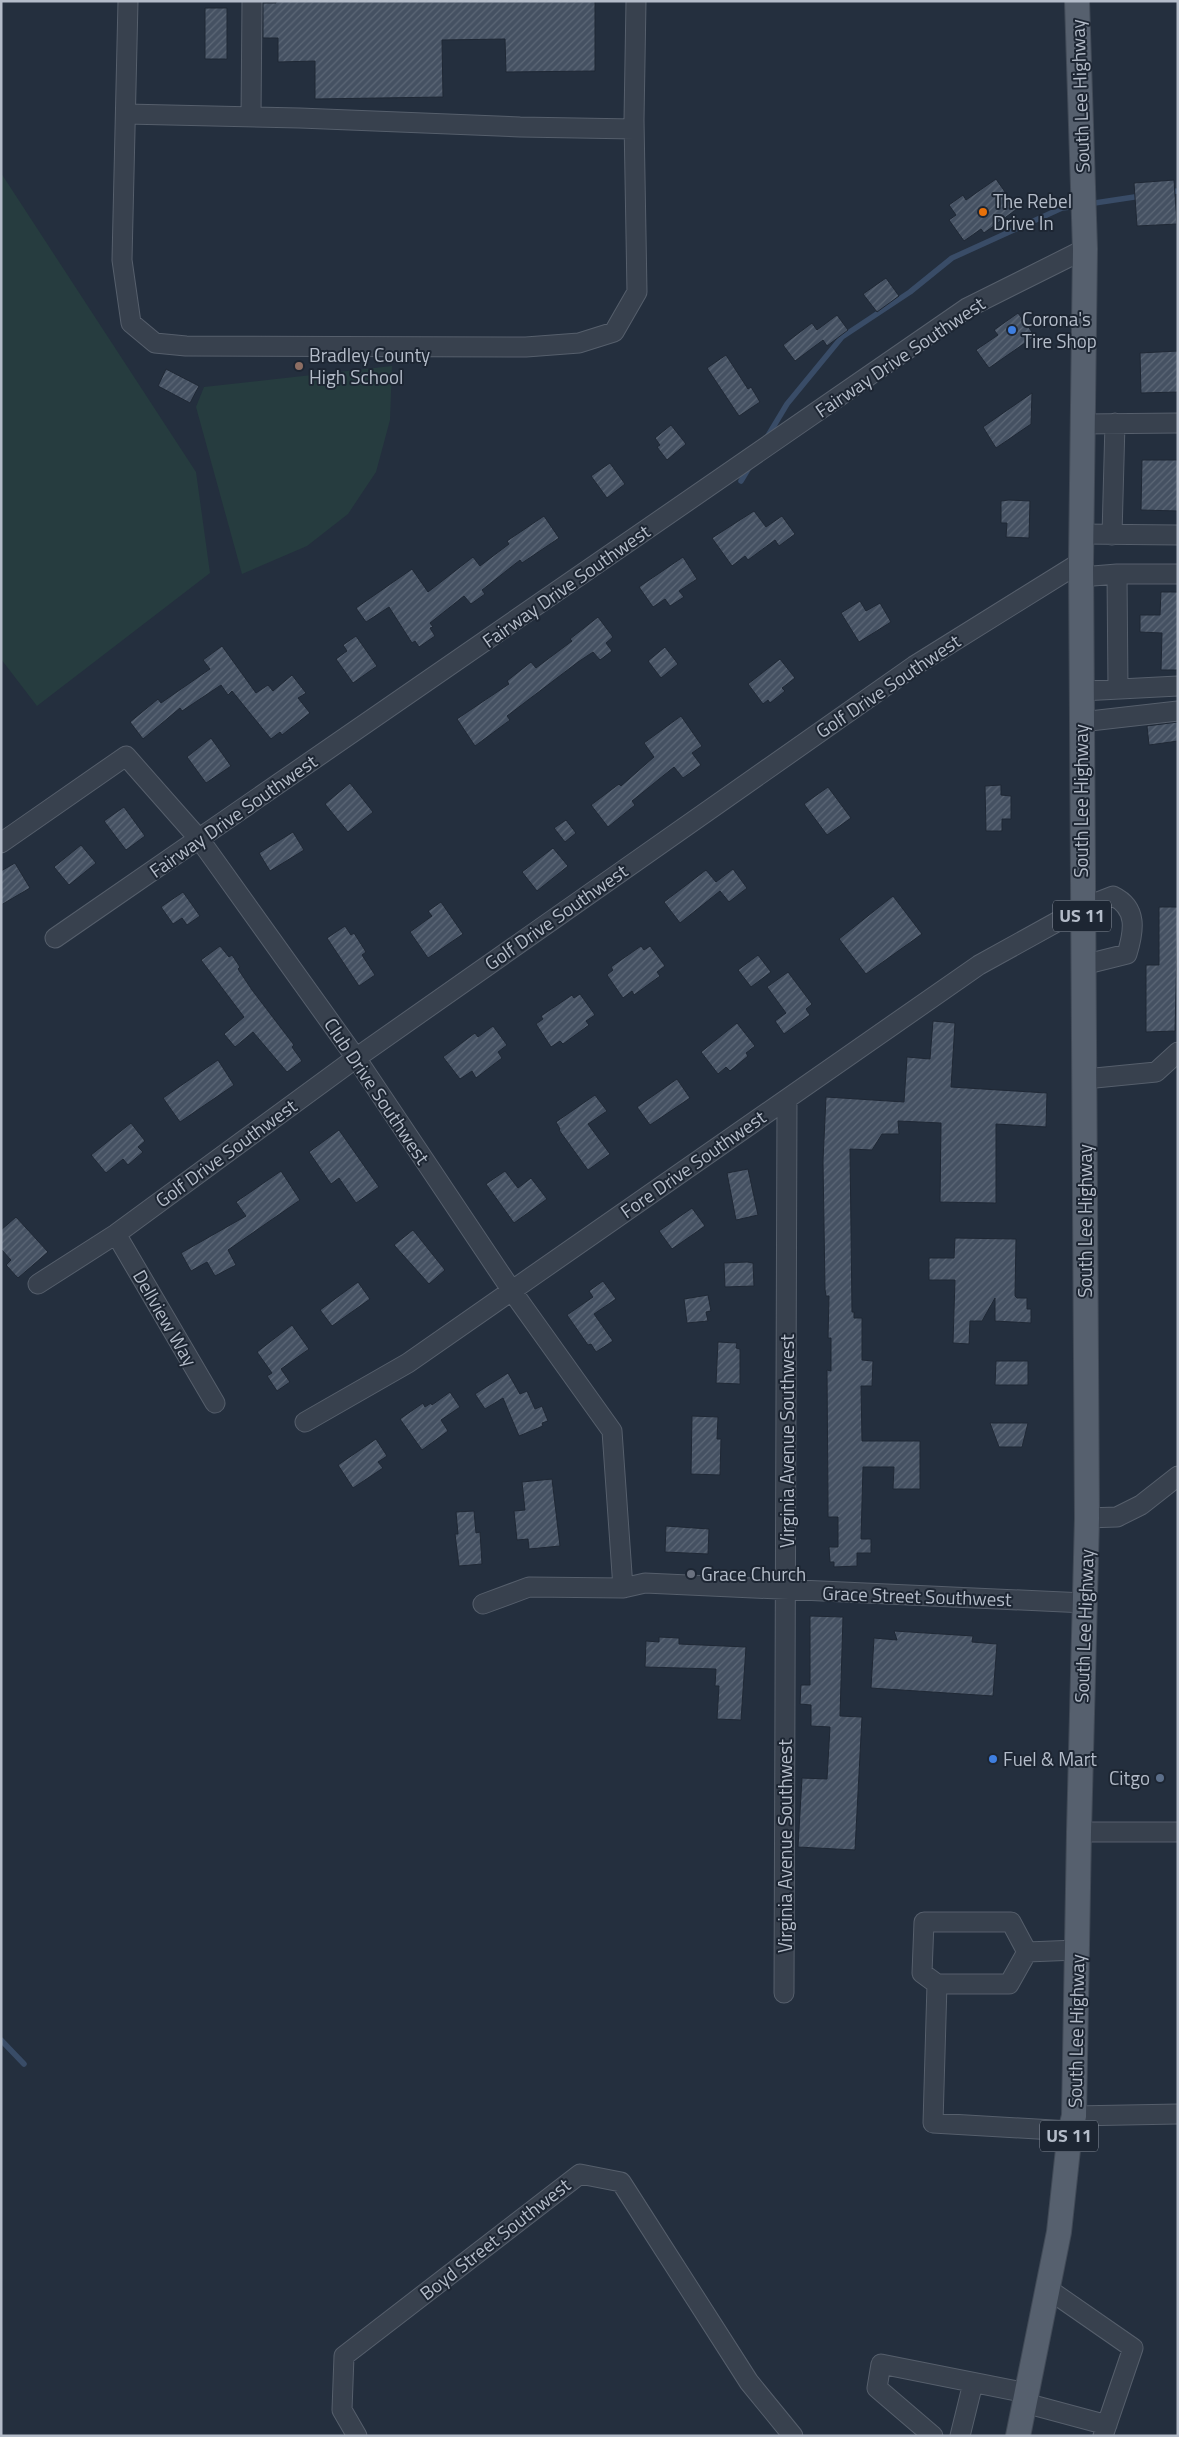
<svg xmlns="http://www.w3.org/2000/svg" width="1179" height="2437" font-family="'Titillium Web',sans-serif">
<defs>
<pattern id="building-hatch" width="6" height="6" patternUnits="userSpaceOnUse" patternTransform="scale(1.25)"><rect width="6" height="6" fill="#455162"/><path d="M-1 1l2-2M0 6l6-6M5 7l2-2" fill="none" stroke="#5d6877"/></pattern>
</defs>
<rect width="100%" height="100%" fill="#242f3e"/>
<path fill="#263c3f" d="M1,173L196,472L210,573L37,706L1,659Z
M392,366L390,420L376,472L348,514L307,546L242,574L196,407L204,387Z"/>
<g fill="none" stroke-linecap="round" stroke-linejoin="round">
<path stroke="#394c67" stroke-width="5.5" d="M1167,192L1178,191
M1088,204L1141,196
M766,439L787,404L842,337L910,292L952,258L1062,208L1079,206
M741,481L750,466
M1,2040L24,2064"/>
</g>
<path fill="url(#building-hatch)" stroke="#1f2835" d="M276,1H595V71L506,72L505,39L442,40L443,97L315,99V61L278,62V38H263V3H276Z
M205,8H227V59H205Z
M996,179L1017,209L984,233L981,229L964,241L949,220L956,215L949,205L963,195L966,200Z
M1174,180L1177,224L1137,226L1134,183Z
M886,278L899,296L877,312L863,294Z
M1018,313L1035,336L989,368L976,350L998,335L994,330Z
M837,315L848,330L827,346L823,340L795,361L783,345L812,323L817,330Z
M1178,351V392L1141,393L1140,353Z
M726,355L748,389L751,387L760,402L739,416L707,368Z
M166,369L199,386L190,403L158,386Z
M1032,393L1031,424L996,448L983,427Z
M671,425L686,444L667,460L657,447L660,445L655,438Z
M1142,460H1178V511L1141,510Z
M610,463L625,484L607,498L591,476Z
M1009,500L1030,501L1029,538L1006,537L1007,523H1001V501Z
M754,511L766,527L782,516L795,534L779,546L775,540L748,560L745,556L732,566L712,538Z
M544,516L559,538L522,563L520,560L482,590L485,594L471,604L464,596L430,623L433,627L430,628L435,636L419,647L415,641L412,643L389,607L366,622L356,608L412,569L428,592L473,557L480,566L509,544L507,541Z
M683,557L697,579L679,591L684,597L670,606L665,599L653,607L639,587Z
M1161,592H1178V670H1161L1162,633L1140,632V615H1160Z
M860,601L866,611L880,603L891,622L859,642L841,613Z
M598,617L613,637L606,643L612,651L600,660L593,652L578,662L507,716L510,720L475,746L457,719L509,684L507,681L531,662L536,668L572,641L570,639Z
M356,636L377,666L353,683L336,659L347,651L343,645Z
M222,646L256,693L268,685L273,691L292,675L306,693L298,698L310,713L282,735L280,732L271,739L232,691L228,695L221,685L182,711L180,708L143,739L130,722L158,699L161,703L210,669L203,660Z
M665,647L678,664L661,678L648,661Z
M780,659L795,678L782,688L785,691L770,703L768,700L763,704L748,684Z
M681,716L702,746L692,753L701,765L683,778L674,767L632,801L635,805L608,827L591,805L619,784L621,786L654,757L644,743Z
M1178,722V741L1149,745L1147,726Z
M211,738L231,766L206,783L187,757Z
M350,783L373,812L348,832L325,804Z
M1001,785V795L1011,796V819H1002V831H986L985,786Z
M828,787L851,818L827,835L804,804Z
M124,807L145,836L126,850L104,821Z
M566,820L576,833L565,842L554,828Z
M293,832L304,850L270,871L259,853Z
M81,845L96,863L69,885L54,867Z
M553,848L568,866L537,891L522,872Z
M15,863L30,888L1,905V871Z
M733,869L747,888L729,902L720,891L680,923L664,902L706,870L716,882Z
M183,892L200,916L187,925L182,918L173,924L161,907Z
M893,896L922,934L866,974L839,939Z
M441,902L463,934L428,958L410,932L432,916L428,911Z
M1159,907H1178L1175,1031L1146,1032V965H1159Z
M345,926L351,935L354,933L366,952L362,955L375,975L359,986L327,938Z
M220,946L229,957L232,955L240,967L238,969L252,990L294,1045L292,1047L302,1061L287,1072L253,1032L235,1047L224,1034L244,1017L201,960Z
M641,946L644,950L650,946L665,966L657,972L660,976L634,995L632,991L623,998L607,975L613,970L611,967Z
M758,955L771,972L751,987L738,970Z
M788,972L812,1004L806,1009L810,1015L784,1034L775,1021L786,1013L767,987Z
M580,994L595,1015L586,1021L589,1025L563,1044L560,1041L551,1047L536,1024L543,1019L541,1016L572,995L574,998Z
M933,1021L955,1023L951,1087L1047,1093L1046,1127L996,1124V1203L940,1202L941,1123L898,1121L899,1134H882L872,1150L850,1149L852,1312H854V1318H862V1360L873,1361L872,1386H861L862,1441H920V1489H893L894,1467H863L861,1539H871V1553H857V1566L834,1567V1562H830L829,1547H838V1517H828V1502L827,1370L831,1371V1338H828L829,1296H826L825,1289L823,1161L826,1097L904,1102L907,1057L930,1059Z
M737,1023L755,1046L746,1053L748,1056L730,1071L726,1067L718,1074L701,1052Z
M493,1026L507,1045L498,1052L502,1058L476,1078L472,1071L460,1079L443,1057L475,1033L478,1037Z
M218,1060L234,1085L180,1122L163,1098Z
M677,1079L690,1098L650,1125L637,1107Z
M595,1095L607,1111L588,1124L610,1154L588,1170L559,1130L560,1129L556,1122Z
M131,1123L145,1141L138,1147L143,1152L128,1165L123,1159L106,1173L91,1155Z
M339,1130L379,1187L356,1203L339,1178L331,1184L309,1152Z
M748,1169L758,1215L736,1220L727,1173Z
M281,1171L300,1200L228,1250L236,1265L215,1276L207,1262L191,1271L181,1253L246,1216L236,1202Z
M505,1171L518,1188L531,1178L547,1199L514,1223L486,1184Z
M692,1208L705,1226L672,1249L659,1231Z
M16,1217L48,1252L18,1278L6,1265L11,1260L1,1249V1230Z
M413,1230L445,1270L429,1284L394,1245Z
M955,1238L1016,1239L1015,1296L1017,1298H1027V1309H1031V1323L995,1321V1298L982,1321H970L969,1344L953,1343L955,1280H929V1258H954Z
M747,1262L753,1263L754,1286L725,1287L724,1263Z
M603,1281L616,1299L594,1314L613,1341L596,1352L591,1344L588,1345L567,1315L593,1297L589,1291Z
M358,1282L370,1299L332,1326L320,1310Z
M708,1295L711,1311L706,1312L708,1321L687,1323L684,1299Z
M292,1325L309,1349L281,1369L290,1382L277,1391L267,1376L272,1373L257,1352Z
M718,1342L737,1343L736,1348L740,1349V1384L716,1383Z
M996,1361H1028V1385H995Z
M508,1373L520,1394L527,1391L535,1409L542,1406L548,1421L542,1423L543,1426L519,1436L503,1398L485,1409L475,1394Z
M450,1392L460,1407L441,1420L448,1431L422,1450L400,1419L423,1403L425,1407L431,1403L432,1405Z
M692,1416L718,1417L717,1439H721L720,1475L691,1474Z
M990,1423H1028L1022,1447H999Z
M376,1439L387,1456L378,1462L383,1468L353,1488L338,1465Z
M552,1479L560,1546L529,1549L528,1539L517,1540L514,1511L525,1510L522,1482Z
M474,1511L476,1533L480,1532L482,1564L459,1566L455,1534H458L456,1512Z
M666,1526L709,1529L708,1554L665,1552Z
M810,1616L843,1617L840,1716L862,1717L855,1850L798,1847L802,1778L827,1779L830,1727L811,1726V1705L800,1704L801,1685H810Z
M894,1631L973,1636L972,1642L997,1644L993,1696L871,1688L874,1638L897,1640Z
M659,1637L679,1638V1644L746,1647L741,1720L717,1719L719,1686H715L716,1669L645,1667L646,1641L659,1642Z"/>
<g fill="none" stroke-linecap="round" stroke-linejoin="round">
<g stroke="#565f6c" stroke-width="21">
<path id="minor" d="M128,1L122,260L131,323L155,343L186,346L526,347L579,343L614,332L637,292L634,120L636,1
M126,114L300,118L520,127L634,129
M251,117L252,1
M1083,424L1178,423
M1081,534L1178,535
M1112,535L1115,423
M1081,577L1117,574
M1118,689L1117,574H1178
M1081,691L1178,686
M1081,722L1178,711
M1,843L126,756L200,840L356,1058L512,1291L612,1431L623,1588
M55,938L967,308L1085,249
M1085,1079L1156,1072L1178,1052
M116,1234L215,1403
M38,1284L116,1234L356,1058L914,666L1081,562
M305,1422L408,1363L979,965L1082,908L1113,896C1138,908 1134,931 1127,954L1083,965
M1087,1518L1117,1517L1141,1505L1178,1476
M483,1604L529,1587L623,1588L645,1583L1085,1603
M1079,1832H1178
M937,1984L922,1973L924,1922H1011L1027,1952
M784,1993L787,1099
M1074,2116L1178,2114
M1070,2131L933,2123L937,1984H1009L1027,1952L1077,1950
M1048,2289L1133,2348L1103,2436
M1025,2403L1107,2425
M357,2436L342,2410L344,2356L580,2174L621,2182L749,2382L793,2436
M933,2436L877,2388L881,2364L1027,2393
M960,2436L973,2383"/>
</g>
<g stroke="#414a57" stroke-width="26">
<path id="major" d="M1018,2436L1059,2232L1070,2131L1074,2116L1079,1832L1087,1518L1081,562L1085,249L1077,1"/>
</g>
<use href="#minor" stroke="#38414e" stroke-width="19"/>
<use href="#major" stroke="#56606e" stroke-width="24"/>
</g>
<circle fill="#e8710a" stroke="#1d2633" stroke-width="2" cx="983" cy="212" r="5"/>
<g fill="#3f7fe0" stroke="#1d2633" stroke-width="2">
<circle cx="1012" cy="330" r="5"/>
<circle cx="993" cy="1759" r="5"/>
</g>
<circle fill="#8d6e63" stroke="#1d2633" stroke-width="2" cx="299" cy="366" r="5"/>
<circle fill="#6b7280" stroke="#1d2633" stroke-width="2" cx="691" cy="1574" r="5"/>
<circle fill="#5c6f8a" stroke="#1d2633" stroke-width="2" cx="1160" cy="1778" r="5"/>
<g text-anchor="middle" stroke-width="4" stroke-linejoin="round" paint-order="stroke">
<g fill="#1d2633" stroke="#878f9c" stroke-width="1">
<rect x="1053" y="900.5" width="58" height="31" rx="4"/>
<rect x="1040" y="2120.5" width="58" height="31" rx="4"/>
</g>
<g font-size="18" font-weight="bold" fill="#b4bcc9">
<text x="1082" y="922">US 11</text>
<text x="1069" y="2142">US 11</text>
</g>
<g font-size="19" fill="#b4bcc9" stroke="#1d2633">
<text transform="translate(1080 96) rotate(-92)" y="7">South Lee Highway</text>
<text transform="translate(900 357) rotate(-34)" y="7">Fairway Drive Southwest</text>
<text transform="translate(566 586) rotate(-35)" y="7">Fairway Drive Southwest</text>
<text transform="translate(888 686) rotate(-34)" y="7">Golf Drive Southwest</text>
<text transform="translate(1081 801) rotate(-90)" y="7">South Lee Highway</text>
<text transform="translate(233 816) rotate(-35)" y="7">Fairway Drive Southwest</text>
<text transform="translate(556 917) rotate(-35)" y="7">Golf Drive Southwest</text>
<text transform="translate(377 1091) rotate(56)" y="7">Club Drive Southwest</text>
<text transform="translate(226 1153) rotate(-36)" y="7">Golf Drive Southwest</text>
<text transform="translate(693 1164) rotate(-35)" y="7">Fore Drive Southwest</text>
<text transform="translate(1085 1221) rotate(-90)" y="7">South Lee Highway</text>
<text transform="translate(165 1318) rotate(60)" y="7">Dellview Way</text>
<text transform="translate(787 1441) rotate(-90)" y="7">Virginia Avenue Southwest</text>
<text transform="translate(917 1596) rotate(2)" y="7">Grace Street Southwest</text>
<text transform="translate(1084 1626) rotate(-88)" y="7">South Lee Highway</text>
<text transform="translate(785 1846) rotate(-90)" y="7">Virginia Avenue Southwest</text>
<text transform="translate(1076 2031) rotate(-89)" y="7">South Lee Highway</text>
<text transform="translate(495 2239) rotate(-38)" y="7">Boyd Street Southwest</text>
</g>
<g font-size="19" fill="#b4bcc9" stroke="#1d2633" text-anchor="start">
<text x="993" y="208">The Rebel<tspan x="993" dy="22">Drive In</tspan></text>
<text x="1022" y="326">Corona's<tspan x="1022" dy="22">Tire Shop</tspan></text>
<text x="309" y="362">Bradley County<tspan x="309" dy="22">High School</tspan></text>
<text x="701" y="1581">Grace Church</text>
<text x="1003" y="1766">Fuel &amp; Mart</text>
<text x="1150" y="1785" text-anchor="end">Citgo</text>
</g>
</g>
<rect width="1179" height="2437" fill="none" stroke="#b4bcc9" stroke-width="5"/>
</svg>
